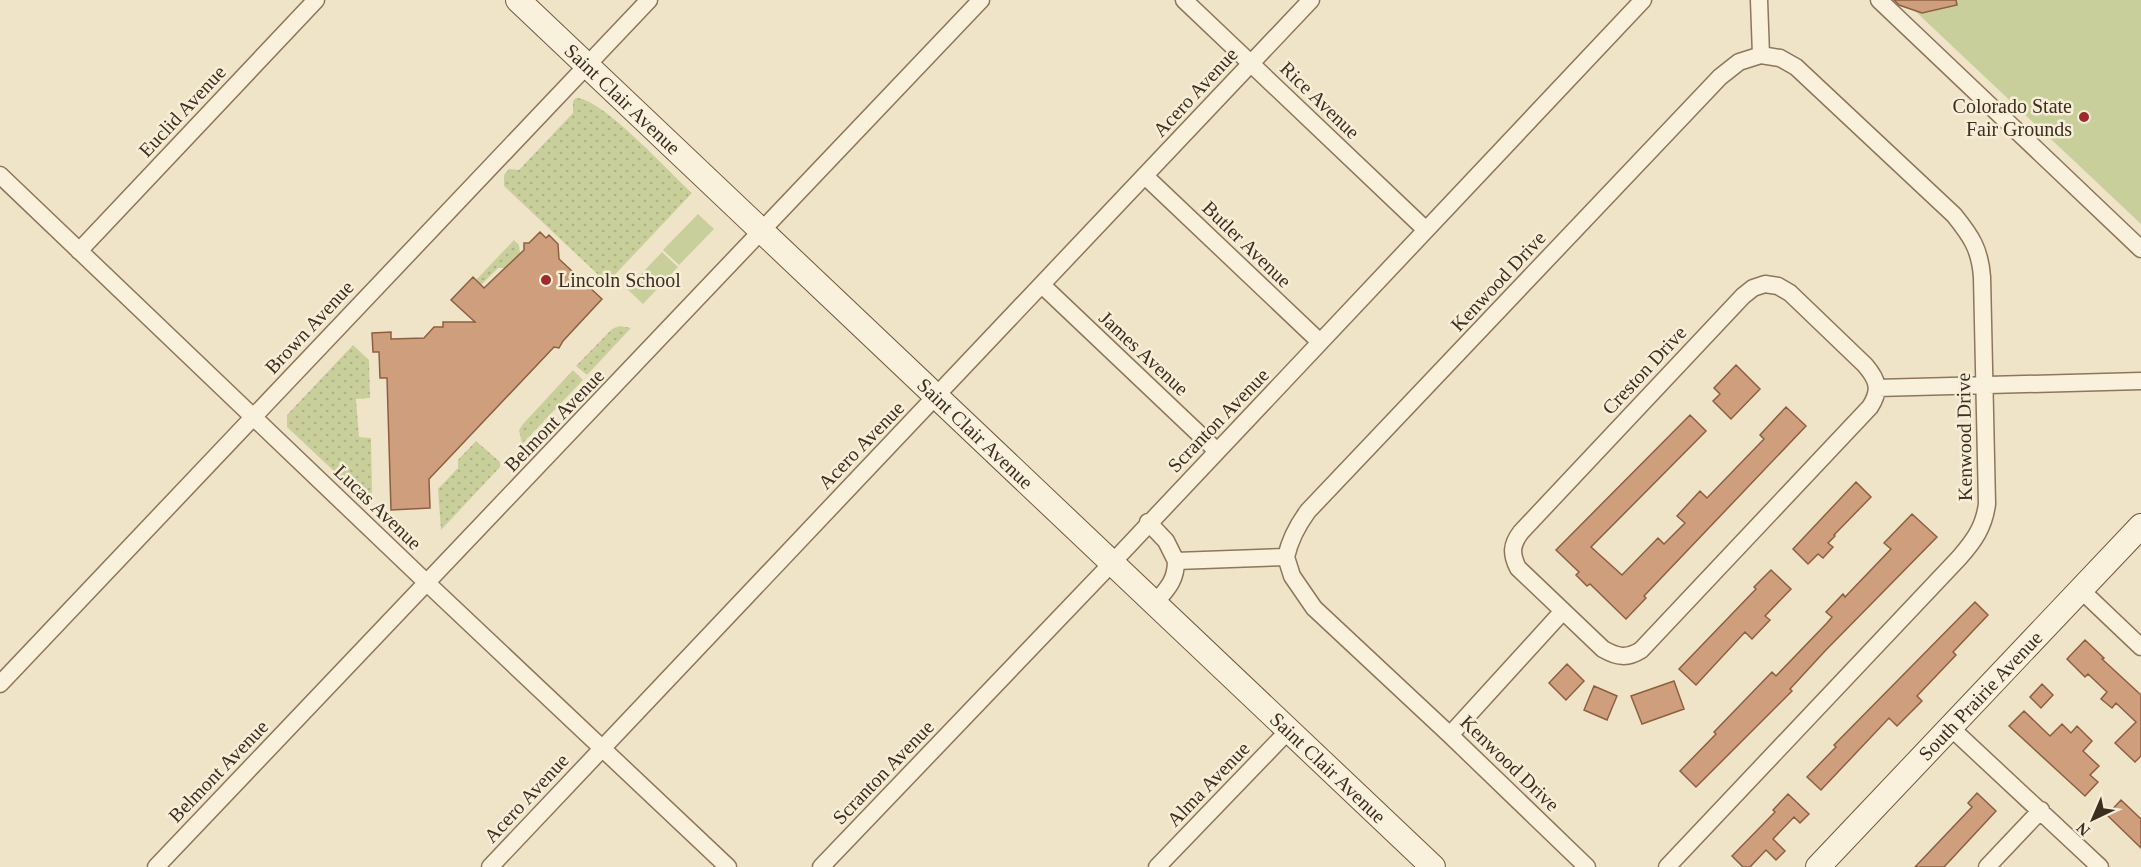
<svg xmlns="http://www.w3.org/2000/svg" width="2141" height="867" font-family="Georgia,serif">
<defs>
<pattern id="green-dots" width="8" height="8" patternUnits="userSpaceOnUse" patternTransform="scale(1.5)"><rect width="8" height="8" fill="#c9cf9b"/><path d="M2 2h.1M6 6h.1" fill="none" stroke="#aeb285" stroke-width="1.8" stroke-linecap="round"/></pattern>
</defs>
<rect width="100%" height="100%" fill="#f0e4c8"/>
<path fill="url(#green-dots)" d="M576,98C601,97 671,174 692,193L607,283L504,186V175L509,169L519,170L573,113V101Z
M514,240L519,245L520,253L505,268H498L481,285L476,280Z
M620,326L631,328L587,375L576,366L612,329Z
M353,345L369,360L370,398L356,399L359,437L371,438L372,493L355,491L287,427V415Z
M573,370L583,380L522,444L519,430L523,424Z
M476,441L500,462V467L441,530L438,489L458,468V460Z"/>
<path fill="#c9cf9b" d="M1903,0H2141V224L1914,10Z
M698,214L714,229L679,265L663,250Z
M662,252L678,267L643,304L627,289Z"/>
<path fill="#cf9f7d" stroke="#8d5f41" stroke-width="1.5" d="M1894,0H1956L1957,5L1922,13L1899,5Z
M540,232L546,238L549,235L558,244L559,259L602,299L563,341L559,348L554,347L429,479L430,508L391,510L387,378H380L379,352H373L372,333L391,332V339L424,338L434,327H443V322H475L451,300L473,277L484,288L524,250V243H529Z
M1736,365L1760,389L1731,419L1713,401L1720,394L1714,388Z
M1786,407L1806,426L1644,596L1646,598L1626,619L1590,584L1587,586L1576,575L1579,572L1556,550L1690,415L1706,431L1591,547L1622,575L1658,538L1664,544L1685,523L1677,516L1700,491L1707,498L1764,439L1760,435Z
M1856,482L1871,497L1834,535L1835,536L1828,543L1833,547L1823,558L1818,554L1808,564L1793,549Z
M1912,514L1937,537L1825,651L1790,689L1792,691L1696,787L1680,771L1716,734L1714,732L1772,672L1776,676L1827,623L1832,617L1826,612L1843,594L1845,597L1891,549L1884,543Z
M1771,570L1791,589L1765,616L1770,620L1752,639L1745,632L1696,685L1679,669L1756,589L1754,587Z
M1975,602L1988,615L1953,652L1956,655L1917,696L1922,701L1897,726L1889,718L1821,790L1807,777L1836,747L1834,745Z
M2085,640L2104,658L2102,659L2141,695V756L2135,762L2115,743L2136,722L2116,703L2112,708L2101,699L2107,692L2088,674L2085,677L2067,659Z
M1567,664L1584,681L1566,700L1549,683Z
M1674,681L1684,709L1642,724L1631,696Z
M2042,684L2053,695L2041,708L2030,697Z
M1594,686L1617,696L1607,720L1584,710Z
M2024,711L2050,736L2062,724L2071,733L2077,726L2092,741L2083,751L2099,766L2090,775L2098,782L2085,796L2009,726Z
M1977,793L1996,811L1944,867H1915L1972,807L1968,803Z
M1788,794L1809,814L1800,823L1794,817L1773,839L1785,851L1776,860L1766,850L1750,867H1743L1732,856L1775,812L1773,810Z
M2121,800L2141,819V848L2107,815Z"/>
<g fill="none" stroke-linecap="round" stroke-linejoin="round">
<g stroke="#8d765c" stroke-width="19">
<path id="street" d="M1184,0L1426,230
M1879,0L2141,249
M0,175L426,582L728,867
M1145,176L1320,342
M79,251L316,0
M1765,284L1778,286L1790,293L1865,365C1878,380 1881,390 1870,407L1641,650C1627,659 1617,657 1603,649L1518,568C1511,554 1511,545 1521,532L1743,296L1753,288Z
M1042,285L1217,451
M1877,388L2141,381
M1148,522L1166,541L1176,561
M1286,557L1292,576L1314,608L1450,735L1587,867
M2081,590L2141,647
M1155,603C1167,589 1176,581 1176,561L1286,557C1290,539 1297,526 1308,511L1720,77L1739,62L1761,55
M0,684L649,0
M1950,727L2100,867
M1450,735L1563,611
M156,867C430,578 707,291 981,0
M490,867L1311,0
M821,867L1112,563L1643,0
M1157,867L1289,730
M1667,867L1959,558C1974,541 1984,527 1987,504L1982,277C1980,249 1971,236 1954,215L1796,67L1780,58L1761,55L1759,0
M1987,867L2041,810"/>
</g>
<g stroke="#6f573f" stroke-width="26">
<g id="secondary">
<path id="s1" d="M518,0L1433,867"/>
<path id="s2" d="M1818,867L2141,526"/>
</g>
</g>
<use href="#street" stroke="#faf1dc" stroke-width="16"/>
<use href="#secondary" stroke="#faf1dc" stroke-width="24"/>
</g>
<g fill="#9e2a2b" stroke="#f7eed8" stroke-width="2">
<circle cx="2084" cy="117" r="6"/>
<circle cx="546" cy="280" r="6"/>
</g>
<g text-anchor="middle" stroke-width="5" stroke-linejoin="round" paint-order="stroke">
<g font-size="20" fill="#3d2e20" stroke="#f7eed8">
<text transform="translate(1195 92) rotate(-47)" y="7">Acero Avenue</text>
<text dy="7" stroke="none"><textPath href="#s1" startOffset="144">Saint Clair Avenue</textPath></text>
<text transform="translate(1320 100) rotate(44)" y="7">Rice Avenue</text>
<text transform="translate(182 111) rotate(-47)" y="7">Euclid Avenue</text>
<text transform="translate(1247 244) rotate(44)" y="7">Butler Avenue</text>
<text transform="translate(1498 281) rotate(-47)" y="7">Kenwood Drive</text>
<text transform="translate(309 327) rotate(-47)" y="7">Brown Avenue</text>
<text transform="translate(1144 353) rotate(43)" y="7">James Avenue</text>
<text transform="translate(1644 370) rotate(-47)" y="7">Creston Drive</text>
<text transform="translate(554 420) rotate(-46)" y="7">Belmont Avenue</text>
<text transform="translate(1218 420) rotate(-46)" y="7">Scranton Avenue</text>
<text dy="7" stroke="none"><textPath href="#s1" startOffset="630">Saint Clair Avenue</textPath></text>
<text transform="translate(1964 437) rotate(-91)" y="7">Kenwood Drive</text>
<text transform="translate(861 445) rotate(-46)" y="7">Acero Avenue</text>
<text transform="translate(378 507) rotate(44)" y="7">Lucas Avenue</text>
<text dy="7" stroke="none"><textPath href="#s2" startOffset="236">South Prairie Avenue</textPath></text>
<text transform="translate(1510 763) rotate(44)" y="7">Kenwood Drive</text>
<text dy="7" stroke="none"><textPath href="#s1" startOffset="1116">Saint Clair Avenue</textPath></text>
<text transform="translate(218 771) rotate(-46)" y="7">Belmont Avenue</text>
<text transform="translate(883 772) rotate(-46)" y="7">Scranton Avenue</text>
<text transform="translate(1208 784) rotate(-46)" y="7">Alma Avenue</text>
<text transform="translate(526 798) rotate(-47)" y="7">Acero Avenue</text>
</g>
<g font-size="20" fill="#3d2e20" stroke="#f7eed8" text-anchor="end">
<text x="2072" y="113">Colorado State<tspan x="2072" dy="23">Fair Grounds</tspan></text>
<text x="558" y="287" text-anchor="start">Lincoln School</text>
</g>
</g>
<g transform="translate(2093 819) rotate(224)" stroke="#f7eed8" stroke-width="4.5" paint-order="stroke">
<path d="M0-4.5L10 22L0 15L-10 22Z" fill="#3d2e20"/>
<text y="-9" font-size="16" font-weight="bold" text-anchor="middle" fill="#3d2e20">N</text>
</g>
</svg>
